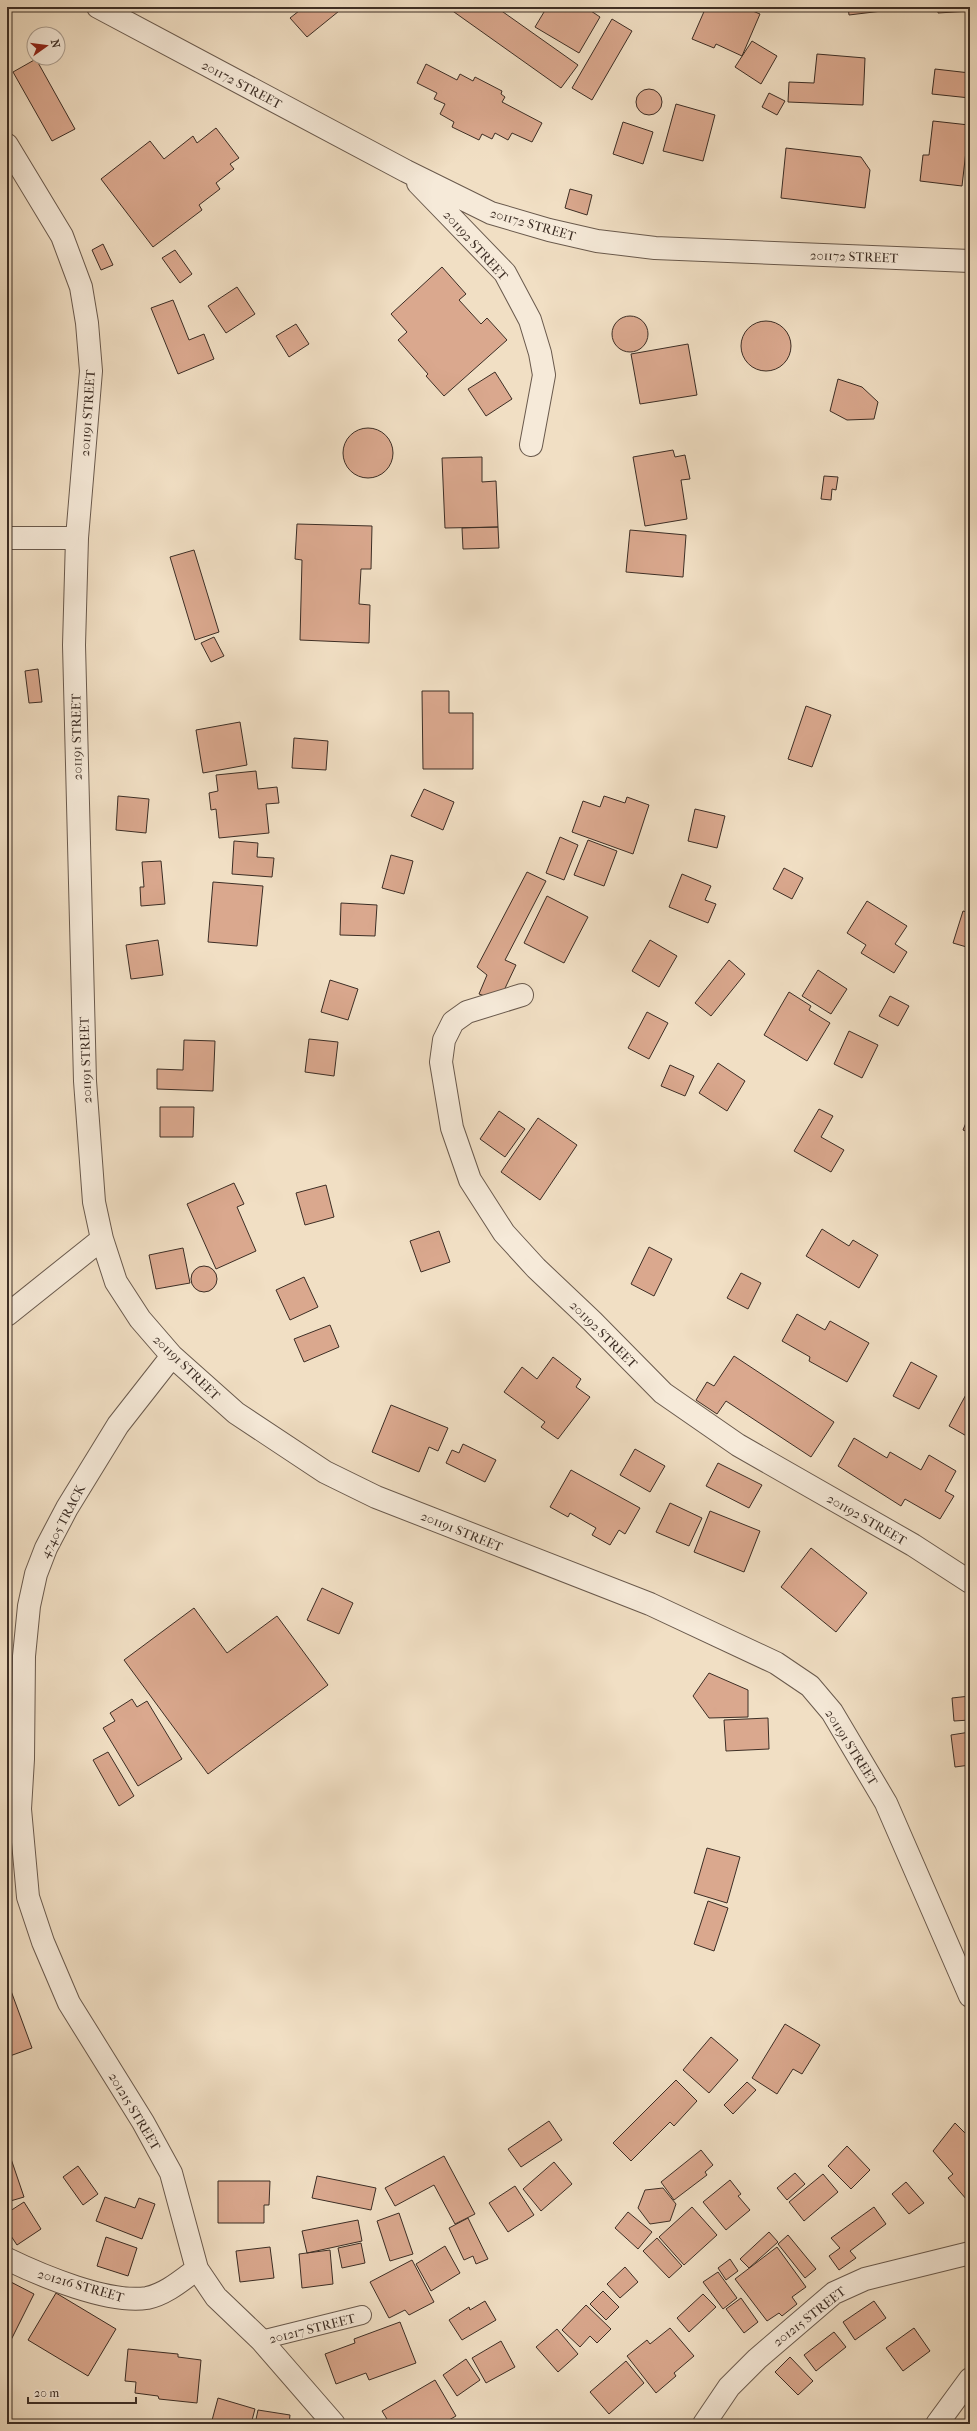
<svg xmlns="http://www.w3.org/2000/svg" width="977" height="2431" font-family="'IM FELL French Canon',serif">
<rect width="100%" height="100%" fill="#f1dfc4"/>
<filter id="stains"><feTurbulence type="fractalNoise" baseFrequency=".005" numOctaves="4"/><feColorMatrix values="0 0 0 0 .2 0 0 0 0 .09 0 0 0 0 .02 0 0 0 .5 -.17"/></filter>
<radialGradient id="worn" r=".72"><stop offset=".6" stop-color="#630" stop-opacity="0"/><stop offset="1" stop-color="#630" stop-opacity=".3"/></radialGradient>
<path fill="#daa88e" stroke="#3d2e25" d="M304,7H344L307,37L290,18Z
M447,7H496L578,65L561,88Z
M524,7H545L540,11H530Z
M547,7H585L600,17L579,53L535,27Z
M706,7H743L760,14L742,56L716,44L714,48L692,39Z
M848,7H882V11L849,15Z
M938,7H970V11L938,13Z
M612,19L632,31L592,100L572,88Z
M752,41L777,56L761,84L735,67Z
M817,54L865,58L863,105L788,102L789,82L814,83Z
M36,59L75,129L52,141L13,72Z
M426,64L457,80L460,74L473,81L475,77L502,91L501,94L505,97L502,102L542,123L532,142L512,133L508,140L495,133L492,139L482,134L479,140L452,127L454,122L440,114L445,104L434,99L437,93L417,83Z
M935,69L970,73V98L932,94Z
M636 102a13 13 0 1 1 26 0a13 13 0 1 1-26 0Z
M769,93L785,101L777,115L762,107Z
M676,104L715,115L703,161L663,151Z
M933,121L969,125L962,186L920,181L923,155H929Z
M623,122L653,132L643,164L613,154Z
M216,128L239,158L230,164L234,169L216,183L220,189L199,205L202,210L153,247L101,179L150,141L164,159L193,136L197,143Z
M786,148L861,157L870,170L865,208L781,198Z
M570,189L592,195L587,215L565,208Z
M103,244L113,265L101,270L92,250Z
M175,250L192,274L180,283L162,258Z
M442,267L466,294L459,300L481,324L487,318L507,340L444,396L426,376L428,374L398,340L407,332L391,314Z
M237,287L255,314L226,333L208,306Z
M173,300L189,340L204,334L214,359L178,374L151,308Z
M612 334a18 18 0 1 1 36 0a18 18 0 1 1-36 0Z
M741 346a25 25 0 1 1 50 0a25 25 0 1 1-50 0Z
M296,324L309,344L289,357L276,336Z
M688,344L697,395L640,404L631,354Z
M495,372L512,399L486,416L468,389Z
M838,379L862,387L878,402L874,419L847,420L830,411Z
M343 453a25 25 0 1 1 50 0a25 25 0 1 1-50 0Z
M673,450L675,457L685,455L690,479L681,480L687,519L645,526L633,457Z
M482,457V482L496,481L498,527L445,528L442,458Z
M824,476L838,477L836,490L832,489L831,500L821,499Z
M297,524L372,526L371,569H361L359,604L370,605L369,643L300,640L302,560L295,559Z
M498,527L499,548L463,549L462,528Z
M630,530L686,535L683,577L626,572Z
M194,550L219,632L195,640L170,557Z
M214,637L224,656L211,662L201,643Z
M38,669L42,702L29,703L25,671Z
M422,691H449V713H473V769H423Z
M806,706L831,715L812,767L788,759Z
M240,722L247,765L203,773L196,730Z
M294,738L328,741L326,770L292,768Z
M256,771L258,789L277,787L279,803L266,804L269,833L219,838L216,809L211,810L209,793L218,791L216,775Z
M424,789L454,802L443,830L411,816Z
M118,796L149,799L146,833L116,830Z
M604,796L625,803L627,797L649,805L633,854L572,832L583,801L600,807Z
M695,809L725,816L717,848L688,841Z
M560,837L578,845L564,880L546,873Z
M588,840L617,851L604,886L574,875Z
M234,841L258,843L257,857L274,858L272,877L232,874Z
M391,855L413,861L404,894L382,888Z
M161,861L165,904L141,906L140,887H144L142,862Z
M784,868L803,878L792,899L773,889Z
M527,872L546,881L505,960L516,965L499,1001L479,994L487,975L477,967Z
M682,874L711,886L705,900L716,904L708,923L669,907Z
M213,882L263,886L257,946L208,942Z
M547,896L588,917L564,963L524,943Z
M867,901L907,926L895,944L907,952L894,973L861,953L866,945L847,933Z
M341,903L377,905L375,936L340,935Z
M963,911L970,913V948L953,943Z
M158,940L163,975L131,979L126,945Z
M650,940L677,956L659,987L632,971Z
M729,960L745,974L711,1016L695,1003Z
M818,970L847,989L831,1014L802,996Z
M330,980L358,989L348,1020L321,1012Z
M789,992L811,1006L809,1010L830,1023L807,1061L764,1035Z
M890,996L909,1006L898,1026L879,1016Z
M647,1012L668,1023L649,1059L628,1048Z
M849,1031L878,1045L862,1078L834,1064Z
M309,1039L338,1042L334,1076L305,1072Z
M184,1040L215,1041L213,1091L157,1089V1069L183,1070Z
M718,1063L745,1081L727,1111L699,1093Z
M670,1065L694,1076L685,1096L661,1086Z
M160,1107H194L193,1137H160Z
M819,1109L833,1116L821,1137L844,1150L831,1172L794,1151Z
M499,1111L525,1129L505,1157L480,1139Z
M970,1113V1133L963,1130Z
M538,1118L577,1145L540,1200L501,1172Z
M234,1183L244,1204L237,1207L256,1251L216,1269L187,1204Z
M326,1185L334,1217L305,1225L296,1193Z
M822,1229L849,1246L853,1240L878,1255L859,1288L806,1256Z
M439,1231L450,1262L421,1272L410,1241Z
M649,1247L672,1259L654,1296L631,1284Z
M183,1248L190,1283L156,1289L149,1255Z
M191 1279a13 13 0 1 1 26 0a13 13 0 1 1-26 0Z
M741,1273L761,1283L748,1309L727,1298Z
M304,1277L318,1307L290,1320L276,1290Z
M797,1314L825,1330L830,1321L869,1343L847,1382L809,1361L810,1357L782,1341Z
M330,1325L339,1347L304,1362L294,1339Z
M734,1356L834,1422L811,1457L726,1401L717,1414L696,1400L707,1382L714,1386Z
M553,1357L581,1379L576,1387L590,1397L558,1439L541,1427L545,1422L504,1392L522,1367L537,1379Z
M911,1362L937,1376L919,1409L893,1396Z
M969,1389L970,1390V1438L949,1426Z
M391,1405L448,1428L438,1451L429,1447L419,1472L372,1452Z
M854,1438L887,1458L890,1452L921,1470L929,1455L956,1471L945,1491L954,1496L940,1519L905,1499L901,1506L838,1466Z
M463,1444L496,1460L485,1482L446,1463L452,1450L459,1453Z
M635,1449L665,1466L650,1492L620,1475Z
M718,1463L762,1485L749,1508L706,1486Z
M571,1470L640,1508L625,1534L619,1530L610,1545L592,1535L596,1528L570,1513L568,1517L550,1507Z
M670,1503L702,1518L689,1546L656,1532Z
M710,1511L760,1531L744,1572L694,1552Z
M811,1548L867,1593L836,1632L781,1587Z
M322,1588L353,1603L339,1634L307,1620Z
M194,1608L227,1653L277,1616L328,1685L208,1774L124,1660Z
M709,1673L748,1690V1717L709,1718L693,1696Z
M970,1696V1720L954,1721L952,1698Z
M132,1699L137,1707L147,1701L182,1759L138,1786L103,1728L115,1721L110,1713Z
M768,1718L769,1749L726,1751L724,1720Z
M970,1732V1765L955,1767L951,1735Z
M108,1752L134,1796L119,1806L93,1760Z
M707,1848L740,1857L727,1903L694,1893Z
M708,1901L728,1908L714,1951L694,1944Z
M7,1980L32,2048L7,2057Z
M785,2024L820,2045L802,2074L793,2069L777,2094L752,2078Z
M711,2037L738,2060L709,2093L683,2070Z
M676,2080L697,2101L674,2126L670,2122L631,2161L613,2143Z
M747,2082L756,2090L733,2114L724,2105Z
M549,2121L562,2140L521,2167L508,2149Z
M955,2123L970,2138V2198L967,2200L948,2178L953,2174L933,2151Z
M847,2146L870,2170L851,2189L828,2166Z
M7,2147L24,2197L7,2202Z
M701,2150L713,2165L705,2172L707,2175L674,2200L661,2182Z
M444,2156L475,2214L455,2224L434,2185L395,2206L385,2188Z
M554,2162L572,2184L541,2211L523,2189Z
M78,2166L98,2194L83,2205L63,2177Z
M795,2173L805,2184L787,2200L777,2188Z
M823,2174L838,2192L804,2221L789,2202Z
M317,2176L376,2188L371,2210L312,2198Z
M730,2180L741,2194L738,2196L750,2210L726,2230L703,2202Z
M218,2181H270L269,2205H264V2223H218Z
M906,2182L924,2203L909,2214L892,2194Z
M515,2186L534,2215L508,2232L489,2203Z
M663,2188L676,2204L670,2221L650,2224L638,2208L645,2190Z
M105,2197L135,2208L139,2198L155,2204L142,2239L96,2221Z
M24,2202L41,2229L17,2245L7,2230V2213Z
M692,2207L717,2235L684,2265L659,2237Z
M874,2207L886,2224L850,2251L856,2258L839,2270L829,2256L840,2248L831,2238Z
M628,2212L652,2232L638,2249L615,2228Z
M399,2213L413,2254L390,2261L377,2221Z
M468,2218L488,2259L476,2264L473,2256L464,2260L449,2228Z
M358,2220L362,2241L307,2253L302,2231Z
M769,2232L778,2242L749,2268L740,2259Z
M788,2235L816,2269L805,2278L778,2244Z
M106,2237L137,2248L128,2276L97,2266Z
M657,2238L682,2266L669,2278L643,2251Z
M361,2243L365,2263L342,2268L338,2248Z
M445,2246L460,2273L431,2291L416,2264Z
M270,2247L274,2278L240,2282L236,2251Z
M777,2247L806,2287L792,2297L797,2304L782,2316L779,2313L767,2321L735,2279Z
M330,2250L333,2284L302,2288L299,2254Z
M730,2259L738,2271L726,2280L718,2268Z
M412,2260L434,2302L409,2315L405,2310L389,2318L370,2282Z
M625,2267L638,2282L620,2298L607,2284Z
M718,2272L737,2298L723,2309L703,2282Z
M7,2280L34,2294L9,2344L7,2343Z
M603,2291L619,2307L606,2320L590,2304Z
M56,2293L116,2329L88,2376L28,2340Z
M703,2294L716,2307L689,2332L677,2318Z
M741,2298L758,2322L744,2333L726,2309Z
M485,2301L496,2320L462,2340L449,2320L469,2307L470,2310Z
M874,2301L886,2318L855,2340L843,2322Z
M586,2305L611,2329L597,2343L590,2336L580,2347L562,2330Z
M400,2322L416,2363L369,2380L366,2373L336,2384L325,2354L355,2343L354,2339Z
M670,2328L694,2356L674,2373L676,2376L656,2393L627,2356L647,2340L650,2344Z
M914,2328L930,2351L903,2371L886,2348Z
M557,2329L578,2354L558,2372L536,2347Z
M834,2332L846,2347L816,2371L804,2355Z
M501,2341L515,2367L486,2383L472,2358Z
M128,2349L178,2354V2357L201,2360L197,2403L159,2399L158,2396L135,2393L136,2382L125,2381Z
M790,2357L813,2381L798,2395L775,2372Z
M466,2359L480,2380L457,2396L443,2375Z
M626,2361L644,2383L609,2414L590,2392Z
M435,2380L456,2416L442,2424H406L404,2422L400,2424H390L382,2411Z
M218,2398L255,2409L251,2424H211Z
M258,2410L290,2415L289,2424H255Z"/>
<g fill="none" stroke-linecap="round" stroke-linejoin="round">
<g stroke="#6a5a4d" stroke-width="20">
<path id="service" d="M261,2340L362,2315"/>
</g>
<g stroke="#6a5a4d" stroke-width="24">
<path id="minor" d="M98,7L406,171L491,213L549,230L597,241L655,248L970,261
M7,145L62,236L81,287L87,323L91,371L77,538L74,645L85,1081L94,1202L102,1239L116,1282L140,1319L172,1356L236,1413L325,1472L376,1497L650,1604L776,1663L810,1686L832,1712L886,1803L970,1996
M418,183L505,273L530,320L540,353L544,375L531,445
M7,538H77
M522,995L467,1012L453,1022L444,1040L441,1062L452,1128L470,1180L504,1233L536,1268L592,1321L663,1393L738,1445L913,1545L970,1582
M7,1315L102,1239
M172,1356L118,1425L67,1508L46,1548L36,1574L29,1606L24,1656L23,1759L20,1809L28,1897L43,1942L69,2003L143,2122L171,2173L197,2269L216,2297L261,2340L334,2424
M7,2259C42,2276 109,2304 147,2298C166,2294 182,2280 197,2269
M704,2424L729,2387L757,2359L834,2293L865,2279L970,2253
M937,2424L970,2379"/>
</g>
<use href="#service" stroke="#f6ead9" stroke-width="18"/>
<use href="#minor" stroke="#f6ead9" stroke-width="22"/>
</g>
<g text-anchor="middle" stroke-width="3" stroke-linejoin="round" paint-order="stroke">
<g font-size="13" fill="#3d2e25" stroke="#f6ead9">
<text transform="translate(242 84) rotate(28)" y="5">201172 STREET</text>
<text transform="translate(533 224) rotate(16)" y="5">201172 STREET</text>
<text transform="translate(476 245) rotate(48)" y="5">201192 STREET</text>
<text transform="translate(854 256) rotate(2)" y="5">201172 STREET</text>
<text transform="translate(87 413) rotate(-86)" y="5">201191 STREET</text>
<text transform="translate(76 737) rotate(-91)" y="5">201191 STREET</text>
<text transform="translate(85 1060) rotate(-92)" y="5">201191 STREET</text>
<text transform="translate(604 1334) rotate(45)" y="5">201192 STREET</text>
<text transform="translate(187 1367) rotate(44)" y="5">201191 STREET</text>
<text transform="translate(867 1519) rotate(30)" y="5">201192 STREET</text>
<text transform="translate(62 1521) rotate(-62)" y="5">47405 TRACK</text>
<text transform="translate(462 1531) rotate(22)" y="5">201191 STREET</text>
<text transform="translate(852 1747) rotate(58)" y="5">201191 STREET</text>
<text transform="translate(135 2111) rotate(59)" y="5">201215 STREET</text>
<text transform="translate(81 2285) rotate(16)" y="5">201216 STREET</text>
<text transform="translate(809 2316) rotate(-38)" y="5">201215 STREET</text>
<text transform="translate(312 2328) rotate(-14)" y="5">201217 STREET</text>
</g>
</g>
<rect width="977" height="2431" fill="none" stroke="#f1dfc4" stroke-width="24"/>
<rect x="8" y="8" width="961" height="2415" fill="none" stroke="#3d2e25" stroke-width="2"/>
<rect x="12" y="12" width="953" height="2407" fill="none" stroke="#3d2e25"/>
<g transform="translate(46 46) rotate(76)"><circle r="19" fill="#f6ead9" stroke="#ac9f91"/>
<path d="M0-3L7 15L0 10L-7 15Z" fill="#8f2418"/>
<text y="-6" font-size="11" font-weight="bold" text-anchor="middle" fill="#3d2e25">N</text>
</g>
<path d="M28 2397v6h108v-6" fill="none" stroke="#3d2e25" stroke-width="2"/>
<text x="34" y="2397" font-size="12" fill="#3d2e25" stroke="#f6ead9" stroke-width="3" paint-order="stroke">20 m</text>
<rect width="100%" height="100%" filter="url(#stains)"/>
<rect width="100%" height="100%" fill="url(#worn)"/>
</svg>
